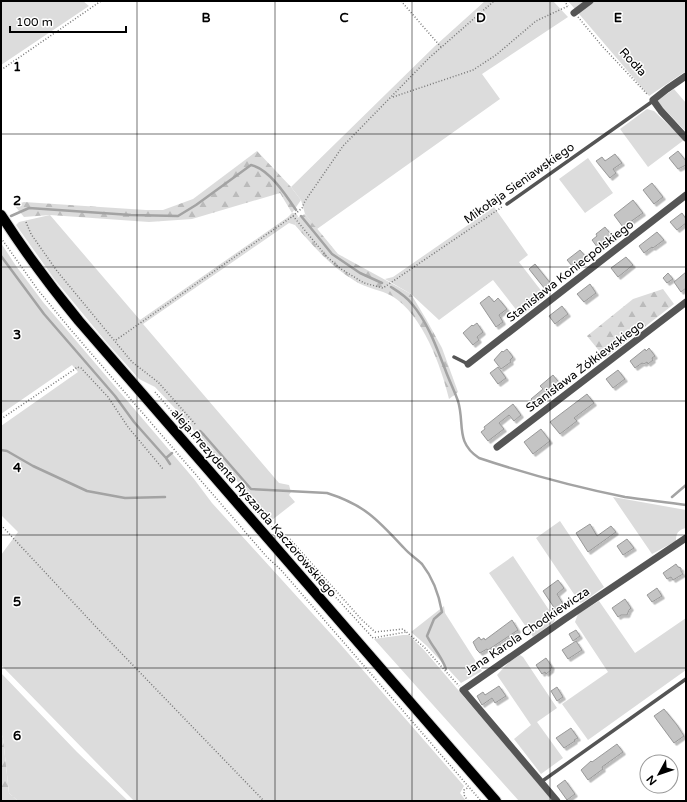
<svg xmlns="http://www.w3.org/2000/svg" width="687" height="802" font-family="'Varela Round',sans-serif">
<defs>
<pattern id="forest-firs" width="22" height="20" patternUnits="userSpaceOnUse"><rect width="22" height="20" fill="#dcdcdc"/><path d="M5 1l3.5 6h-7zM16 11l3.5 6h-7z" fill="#bbb"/></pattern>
<filter id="shadow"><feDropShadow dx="2.5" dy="2.5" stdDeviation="0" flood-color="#0004"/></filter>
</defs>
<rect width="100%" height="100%" fill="#fff"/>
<path fill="#dcdcdc" d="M1,1H83L89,6L1,65Z
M485,1H553L568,17L482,74L500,99L317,229L305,214L301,200L291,187L435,46Z
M568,1H686V71L649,96Z
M674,89L686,103V132L657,101Z
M647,109L654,111L684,140L648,167L620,129Z
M588,158L613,193L585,213L559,179Z
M494,207L528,255L519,262L546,297L521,316L493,280L439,320L411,294L385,279L393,277Z
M292,213H295L298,216L295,225L289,223L143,324L279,483L289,485L291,492L289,495L295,502L272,520L209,450L184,418L155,387L139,379L107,343L55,280L16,225L19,222L50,215L140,320L288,217Z
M1,243L16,266L43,302L194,479L212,503L341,645L464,786L460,793L466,801H134L1,665V555L18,532L1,515V426L78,372L72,365L1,414Z
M613,497L686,510V528C678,530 676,533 676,541L652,554Z
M560,521L604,587L583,602L580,603L536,538Z
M513,556L555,619L554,622L533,637L489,573Z
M599,601L635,653L686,618V670L588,740L562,704L608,672L575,622L578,614Z
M444,606L445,613L482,671L461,683L427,646L411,632Z
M403,635H409L424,650L553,801H519L374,639Z
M520,655L523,657L557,708L537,722L563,758L541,774L514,739L531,725L497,675L509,662Z
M1,673L77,752L128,801H18L9,793L3,738L1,732Z"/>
<path fill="url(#forest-firs)" d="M257,151L291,187L301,200L292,213L280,193L192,219L149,222L50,215L24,217L14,205L24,202L146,210H163L193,199Z
M305,214L338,254L411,294L426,319L442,348L458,392L449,399C441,366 423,315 392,296C381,290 366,288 355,281C331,267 313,246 295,225L297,218Z
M663,289L674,304L605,358L587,336L633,299Z
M1,732L3,738L9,793L18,801H1Z"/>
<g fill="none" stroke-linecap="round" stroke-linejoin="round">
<path stroke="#a3a3a3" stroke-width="2.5" d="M11,216L29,208L131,215L178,216L196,205L251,165C269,169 286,195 296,210
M301,216L332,254L360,273L382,283
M1,256L44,314L115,396L134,422L166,458
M391,287C399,292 406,296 412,304C428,323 436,346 445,369C449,380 454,390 458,401C465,424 455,442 479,458C527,474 575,487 625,497C645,500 666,502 686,505
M195,433L200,431L204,435L251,489L327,493C365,505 378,520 404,548C409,554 416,558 422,564C433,578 439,595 442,612L434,619L427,636C433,648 441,655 446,669
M1,450L7,451L33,466L87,491L125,498L165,497
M170,464L166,458L172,453
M672,497L686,485"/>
</g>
<path fill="#c4c4c4" stroke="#999" filter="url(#shadow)" d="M678,151L686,161V165L678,169L669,158Z
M615,154L622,163L613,169L616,173L610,178L596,161L602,157L605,161Z
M652,183L663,197L654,204L643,190Z
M633,200L643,213L623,227L614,215Z
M682,213L686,219V223L677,230L670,222Z
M605,227L613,237L598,248L592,240L597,236L596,234Z
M657,232L664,240L653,248L652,247L644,253L639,246Z
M580,250L586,257L573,267L567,260Z
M626,257L633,265L618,277L611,268Z
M535,264L551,284L545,289L529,269Z
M686,272V288L681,292L674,282Z
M668,273L673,279L667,283L663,278Z
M590,284L596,293L584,302L577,294Z
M489,296L494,302L498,298L507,309L499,315L503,322L496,327L480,303Z
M562,306L568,314L555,324L549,316Z
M477,323L483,332L477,337L479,340L473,345L463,333L472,325L473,326Z
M649,348L655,356L652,358L653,360L648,364L647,362L644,364L642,363L635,368L630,361L645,349L646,351Z
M507,349L513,357L510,360L511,362L501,369L494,360L502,351L503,352Z
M498,367L506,378L498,384L490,373Z
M618,370L625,379L613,388L606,379Z
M553,375L561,385L534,403L531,399L543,389L540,386Z
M587,394L594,403L574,418L577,421L560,434L550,422Z
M513,404L521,415L514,421L509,415L499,423L504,429L488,441L481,432L485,429L484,427Z
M541,429L550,441L533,454L524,442Z
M590,524L597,536L611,526L616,532L588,552L576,533Z
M627,539L634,548L623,555L617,546Z
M676,564L678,567L681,568V571L683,574L673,580L671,577L667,579L663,573Z
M558,580L564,588L557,594L563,604L555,609L543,591Z
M657,588L662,596L652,602L647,595Z
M625,599L631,608L629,610L627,615H621L618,617L612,608Z
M512,620L518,630L488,650L487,649L480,653L477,650L473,642L479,637L481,640L484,638L485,640Z
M576,630L580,636L573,641L569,634Z
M576,641L582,650L568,659L562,650Z
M546,658L552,667L551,668V670L546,674L545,672L542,674L536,665Z
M499,686L506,696L495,703L492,698L482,705L477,696L483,692L485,695Z
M557,687L563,697L557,701L551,691Z
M664,709L677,725L684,736L674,743L654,716Z
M571,728L578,738L574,740L575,741L564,748L556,738Z
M617,744L623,752L602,767L603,769L588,780L581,770L591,761L592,762Z
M565,780L575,794L567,800L557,786Z"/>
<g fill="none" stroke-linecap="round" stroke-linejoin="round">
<g stroke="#dbdbdb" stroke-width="12">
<path id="primary" d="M1,215C25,252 51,287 79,321L496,801"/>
</g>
<path stroke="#777" stroke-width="1.5" stroke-dasharray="1 2" stroke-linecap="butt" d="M401,1L441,47
M564,1L568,6
M578,17L602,46L648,95
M1,70L101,1
M393,97L473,70L496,55L536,21L568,6
M293,216L327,257L341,269L364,283L383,288L502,207
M26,222L31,234L57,271L132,362L158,382L196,425
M1,238L38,290L71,330L266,556L281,570L481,801
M116,340L293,216L302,208L305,201L343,146L429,58L494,1
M155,392L187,429L195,440
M1,419L75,369L77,367L81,368L108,397L128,427L163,469
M257,511L373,638L406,632
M1,525L98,629L264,801
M290,539L361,619L375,632L403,629L424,647L459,686
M468,801L464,795V790L469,787"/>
<path stroke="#555" stroke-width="3.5" d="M507,204L653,101
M454,357L468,364
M541,782L686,679"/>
<path stroke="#555" stroke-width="7" d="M574,13L590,1
M686,76L667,89L653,100L661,111L686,138
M468,364L686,195
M497,447L686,302
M557,801L463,690L565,619L686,538"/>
<use href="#primary" stroke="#000" stroke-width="10"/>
</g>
<path fill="none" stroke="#000" stroke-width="1" stroke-opacity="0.55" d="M137,1V801M275,1V801M412,1V801M550,1V801M1,134H686M1,267H686M1,401H686M1,535H686M1,668H686"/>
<g text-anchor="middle" stroke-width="3" stroke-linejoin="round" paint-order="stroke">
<g font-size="12" fill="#000" stroke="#fff">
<text transform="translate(633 62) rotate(47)" y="4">Rodła</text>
<text transform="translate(519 183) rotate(-35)" y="4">Mikołaja Sieniawskiego</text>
<text transform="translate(570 271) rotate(-38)" y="4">Stanisława Koniecpolskiego</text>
<text transform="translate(585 366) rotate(-37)" y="4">Stanisława Żółkiewskiego</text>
<text transform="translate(254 503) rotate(49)" y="4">aleja Prezydenta Ryszarda Kaczorowskiego</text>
<text transform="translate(527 631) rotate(-34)" y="4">Jana Karola Chodkiewicza</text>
</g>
</g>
<g font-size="13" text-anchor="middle" font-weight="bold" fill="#000" stroke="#fff" stroke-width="3" stroke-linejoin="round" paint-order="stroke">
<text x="206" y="22">B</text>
<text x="344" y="22">C</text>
<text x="481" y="22">D</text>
<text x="618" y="22">E</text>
<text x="17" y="71">1</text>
<text x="17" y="205">2</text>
<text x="17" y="339">3</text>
<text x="17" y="472">4</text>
<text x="17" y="606">5</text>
<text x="17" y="740">6</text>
</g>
<rect width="687" height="802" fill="none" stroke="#000000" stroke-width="4"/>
<g transform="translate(659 774) rotate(230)"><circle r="19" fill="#ffffff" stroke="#999999"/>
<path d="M0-3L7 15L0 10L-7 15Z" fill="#000000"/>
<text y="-6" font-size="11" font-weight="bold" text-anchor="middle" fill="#000000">N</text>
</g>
<path d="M10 26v6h116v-6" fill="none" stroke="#000000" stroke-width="2"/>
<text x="16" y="26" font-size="12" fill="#000000" stroke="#ffffff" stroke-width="3" paint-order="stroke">100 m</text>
</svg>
